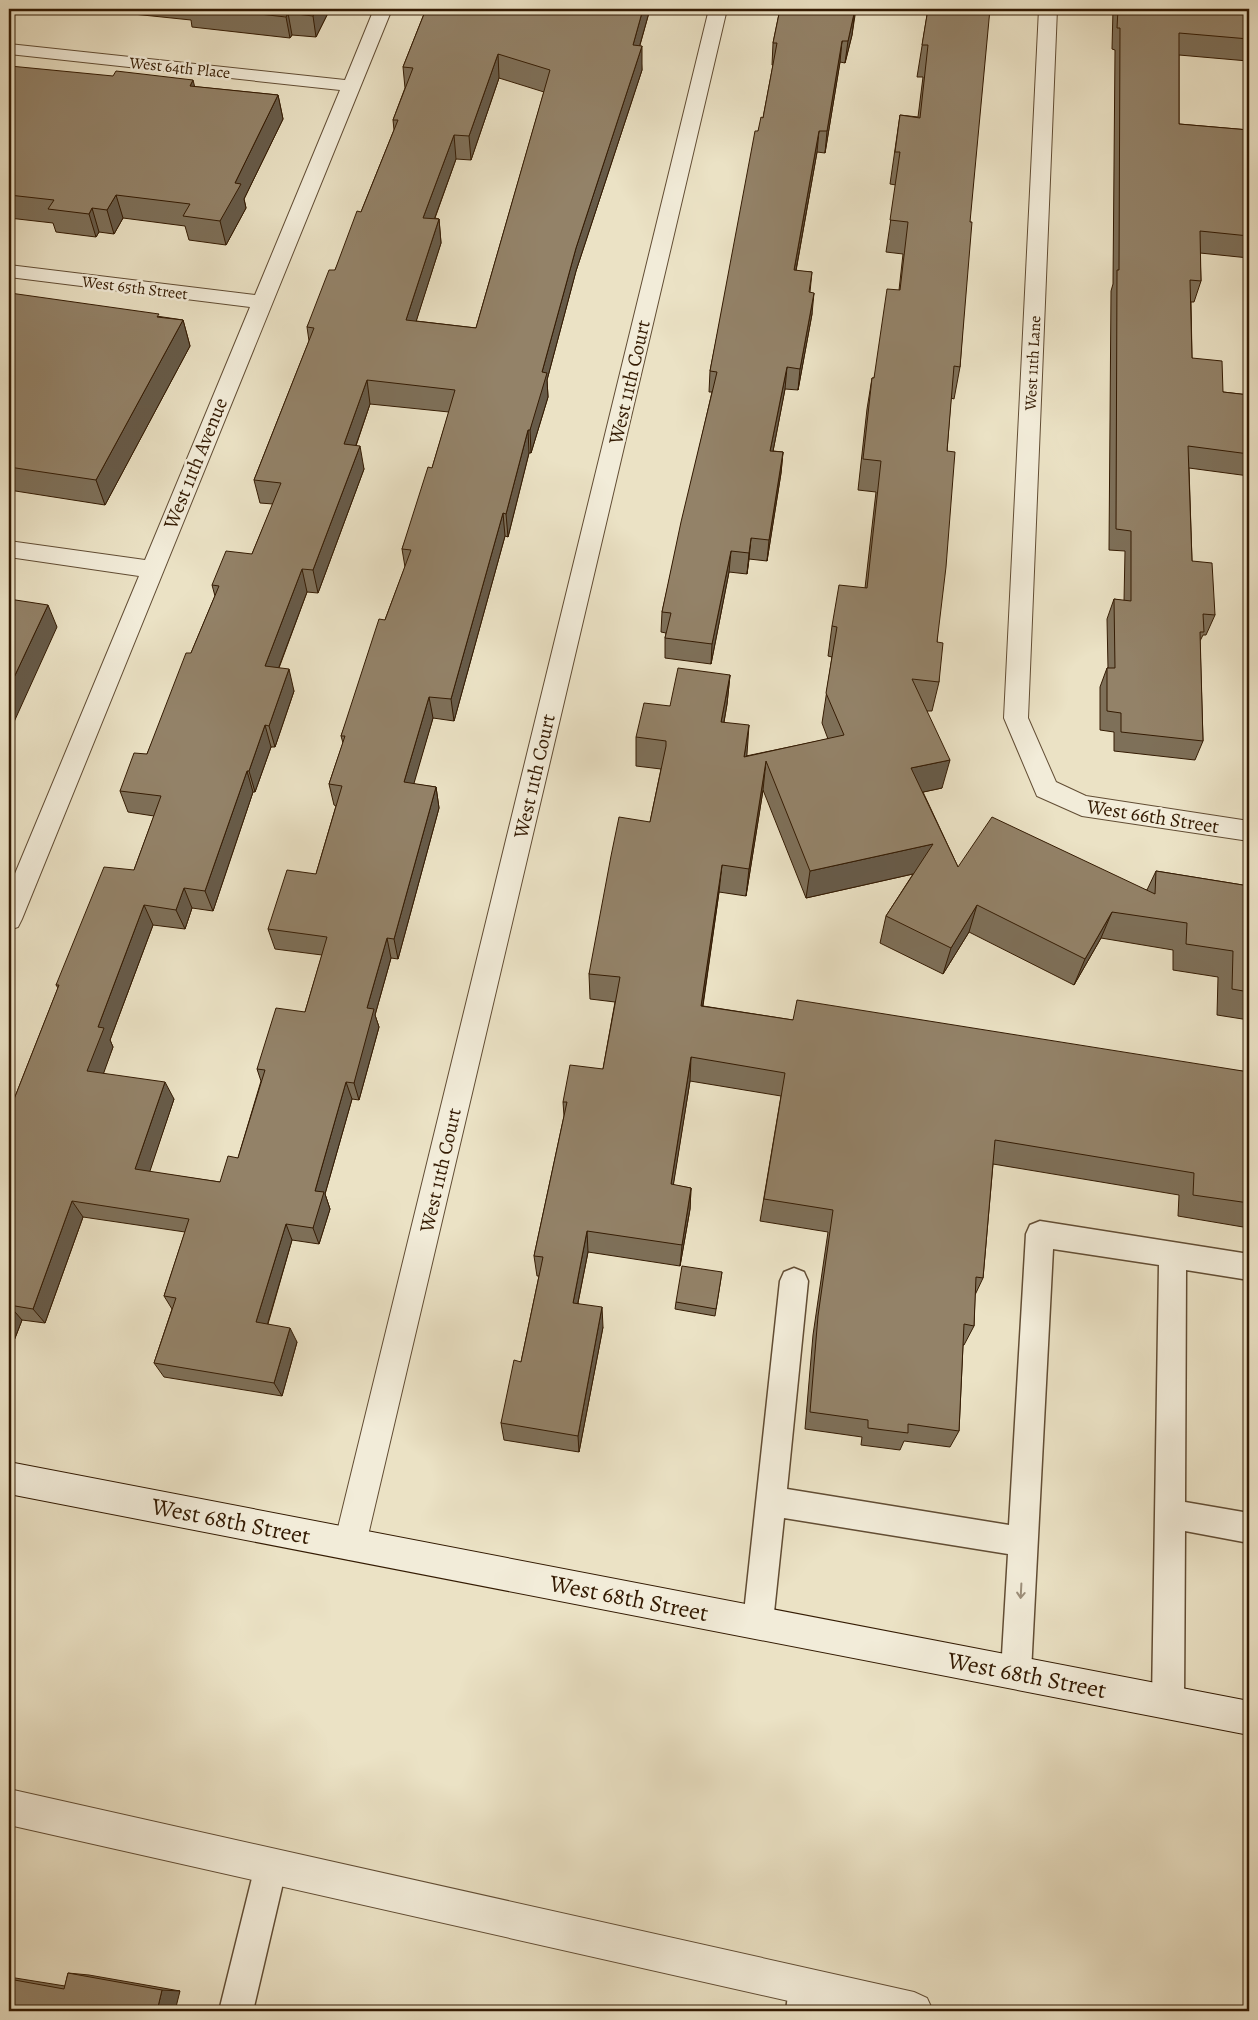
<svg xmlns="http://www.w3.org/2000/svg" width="1258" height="2020" font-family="Alegreya,serif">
<rect width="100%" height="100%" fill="#ebe2c5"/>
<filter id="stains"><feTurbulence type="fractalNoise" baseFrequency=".004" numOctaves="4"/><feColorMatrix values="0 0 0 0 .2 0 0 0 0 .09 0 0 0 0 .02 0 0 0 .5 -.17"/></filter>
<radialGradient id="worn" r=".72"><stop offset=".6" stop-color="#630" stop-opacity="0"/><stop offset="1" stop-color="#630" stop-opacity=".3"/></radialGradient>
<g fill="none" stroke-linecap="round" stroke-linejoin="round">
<g stroke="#624d34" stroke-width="3">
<path id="service" d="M1040,1221L1249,1254V1280L1186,1270L1185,1502L1249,1513V1543L1185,1531L1184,1702L1179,1713L1168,1718L1157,1713L1152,1702L1159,1265L1053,1249L1031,1672L1027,1683L1016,1687L1005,1683L1001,1672L1008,1554L784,1518L773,1622L769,1633L758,1637L747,1633L743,1622L780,1281L784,1272L794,1268L804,1272L808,1281L787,1489L1009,1525L1026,1234L1030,1225Z
M271,1850L283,1854L287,1866L253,2011H219L255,1866L259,1854Z
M806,1970L818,1975L823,1987L820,2011H786L789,1987L794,1975Z"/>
</g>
<g stroke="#624d34" stroke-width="2">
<path id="minor" d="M374,9H392L22,919L18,927L9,930V888L139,576L9,557V541L145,560L250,307L9,277V265L255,295L340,90L9,54V44L345,80Z
M709,9H727L366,1544L362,1556L350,1560L338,1556L334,1544Z
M1039,9H1057L1028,718L1056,782L1086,796L1249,821V841L1082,816L1037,796L1004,718Z
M9,1789L914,1992L927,1998L933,2011H833L9,1825Z"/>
</g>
<g stroke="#341b03" stroke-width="2">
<path id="secondary" d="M9,1462L1249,1701V1735L9,1494Z"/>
</g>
<use href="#service" fill="#f2ecd9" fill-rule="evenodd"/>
<use href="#minor" fill="#f2ecd9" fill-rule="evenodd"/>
<use href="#secondary" fill="#f2ecd9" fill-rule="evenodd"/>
</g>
<path fill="#7e7059" stroke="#341b03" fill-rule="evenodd" d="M60,9H330L316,37L292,35L290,38L192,27L191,20L104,11L103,13Z
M426,9H650L640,45L642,70L576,271L547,380L548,397L531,453H529L508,537L505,536L454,721L433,718L413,784L436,787L439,808L398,959L391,958L375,1015L379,1027L359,1100L352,1099L325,1194L330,1209L319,1244L292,1240L268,1324L297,1342L282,1396L164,1377L154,1363L172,1309L164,1296L185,1232L83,1217L45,1323L22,1320L10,1351H9V1112L58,988L56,985L134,870L154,816L128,812L120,791L147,754L191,653L215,596L212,585L252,554L273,504L260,503L254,480L309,341L307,327L335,270L361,212L394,130L393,120L405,88L403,67ZM499,78L544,92L476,328L416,321L441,243L439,219L435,218L456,159L471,160ZM370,404L449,412L432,468L402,549L405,567L341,736L343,743L329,784L334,805L336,806L316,874L268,929L275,949L322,955L305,1012L257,1069L261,1081L238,1158L220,1182L149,1172L174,1099L103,1073L113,1047L110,1040L153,925L185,929L192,908L213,911L253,792H255L271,747H275L294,691L279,668L307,592L318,593L364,469L356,446Z
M780,9H856L852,35L845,63L840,62L825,153L817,152L796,271L812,272L810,292L812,314L798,390L785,389L773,451L783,452L781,473L767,561L749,559L747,574L729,572L711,664L665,658V638L666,633L661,632L662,612L712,392H709L710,371L758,131L763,118L773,65H772L773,43Z
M928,9L970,222L960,367L954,399L951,398L947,451L937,642L939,682L932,711H927L942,788L923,792L958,867L1147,890L1156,871L1249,886V1020L1217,1015L1218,977L1173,970V950L1101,938L1074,985L969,932L943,974L880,943L886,916L913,874L806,898L763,790L746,896L719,892L703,1006L793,1020L1249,1072V1228L1178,1216L1179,1195L993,1164L983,1278L975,1295L974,1326L964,1345H963L959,1431L950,1447L904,1441L900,1450L861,1445L862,1437L805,1429L813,1335L828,1232L760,1221L781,1096L690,1081L673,1185L691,1188L690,1209L680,1266L588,1252L578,1303L603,1327L579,1452L504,1440L501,1423L521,1362L539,1276H537L534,1256L564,1116L563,1102L603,1069L615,1002L590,999L589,974L650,822L661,769L636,766V737L670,706L730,675L727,704L724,722L746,756L828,739L822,723L832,657L828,656L832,626L865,588L876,492L858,490L867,409L872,378H874L899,290L903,254L886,252L896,185L890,184L900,115L918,117L923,77H917Z
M1113,9H1249V86L1248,61L1179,55V124L1249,130V258L1200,253L1201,281L1194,302H1191L1192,358L1223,392L1249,395V476L1189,468L1192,561L1215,615L1206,635H1203L1200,641L1203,741L1195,760L1114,751V732L1100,730V687L1107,668H1108L1107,619L1114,599L1124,601L1125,551L1109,550L1111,291L1113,284L1115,50L1112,49Z
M9,68L278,95L283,119L244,199L246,208L226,245L189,240L185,226L123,218L114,234L99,232L96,237L56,232L53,223L9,218Z
M9,294L183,320L190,346L105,505L9,490Z
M722,1272L715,1316L675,1309L676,1302Z
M68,1973L89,1975L180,1991L9,2011V1977L65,1986Z"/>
<path fill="#675b49" stroke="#341b03" d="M101,9H104V11L103,13Z
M316,9H330L316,37L313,16Z
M643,9H650L633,69V45Z
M855,9L852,35L845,63L848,41Z
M288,13L292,35L290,38L286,17Z
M842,41L840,62L825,153L827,131Z
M642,46V70L576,271L547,380L548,397L531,453L530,430L542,372L576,248Z
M498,54L499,78L471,160L469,136Z
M193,80L199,104L190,86Z
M278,95L283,119L244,199L246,208L226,245L220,221L235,183Z
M819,131L817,152L792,292L794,270Z
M454,135L456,159L426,242L423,218Z
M116,195L123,218L114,234L107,210Z
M92,208L99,232L96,237L89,214Z
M439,219L441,243L409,344L406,320Z
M814,293L812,314L798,390L800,369Z
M183,320L190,346L105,505L96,480Z
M787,367L785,389L769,472L770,451Z
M367,380L370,404L348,468L344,444Z
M528,430L529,453L508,537L506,514Z
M360,446L364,469L318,593L313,570Z
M783,452L781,473L767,561L769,540Z
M503,513L505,536L454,721L451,699Z
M751,538L749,559L747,574L749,553Z
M731,551L729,572L711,664L712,644Z
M302,569L307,592L271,688L265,666Z
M48,605L57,627L9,733V688Z
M289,669L294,691L275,747L269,726Z
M730,675L727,704L719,751L721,722Z
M429,697L433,718L408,804L404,782Z
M265,725L271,747L255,792L249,771Z
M749,725L747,754L742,785L744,757Z
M950,760L942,788L905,796L911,768Z
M766,761L763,790L746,896L749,869Z
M247,771L253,792L213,911L205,891Z
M436,787L439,808L398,959L394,939Z
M933,844L926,871L806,898L810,871Z
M722,865L719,892L699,1031L701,1006Z
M184,888L192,908L185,929L176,910Z
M144,905L153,925L110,1040L113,1047L98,1089L87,1071L98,1027Z
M977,905L969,932L943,974L951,948Z
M1112,912L1101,938L1074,985L1085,959Z
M387,938L391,958L375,1015L379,1027L359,1100L354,1083L367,1008Z
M691,1057L690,1081L670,1206L671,1184Z
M165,1082L174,1099L145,1186L135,1169Z
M346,1082L352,1099L325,1194L330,1209L319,1244L313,1228L315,1191Z
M691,1188L690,1209L680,1266L682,1245Z
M72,1201L83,1217L45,1323L33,1309Z
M286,1224L292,1240L264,1336L256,1322Z
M587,1231L588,1252L574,1322L573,1303Z
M9,1305L22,1320L10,1351L9,1350Z
M602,1307L603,1327L579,1452L578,1436Z
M290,1328L297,1342L282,1396L274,1383Z
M162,1990L180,1991L175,2011H157Z"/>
<path fill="#938268" stroke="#341b03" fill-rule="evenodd" d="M215,9H316L313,16L288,13L286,17Z
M426,9H643L633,45L642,46L576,248L542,372L547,373L530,430H528L506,514L503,513L451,699L429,697L404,782L436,787L394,939L387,938L367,1008L374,1009L354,1083L346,1082L315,1191L324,1192L313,1228L286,1224L256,1322L290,1328L274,1383L154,1363L176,1298L164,1296L189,1219L72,1201L33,1309L9,1305V1307V1112L59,985H56L104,867L134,870L161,796L120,791L134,753L147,754L186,653H191L219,586L212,585L226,551L252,554L281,483L254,480L314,328L307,327L329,270H335L357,211L361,212L398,120H393L413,68L403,67ZM498,54L550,70L476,328L406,320L439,219L423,218L454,135L469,136ZM367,380L455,390L432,468L428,467L402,549L411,550L385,620L379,619L341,736H345L329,784L342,786L316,874L287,870L268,929L327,937L305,1012L276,1008L257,1069L265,1070L238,1158L228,1156L220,1182L135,1169L165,1082L87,1071L104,1028L98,1027L144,905L176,910L184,888L205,891L247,771H249L265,725L269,726L289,669L265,666L302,569L313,570L360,446L344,444Z
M780,9H855L848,41H842L827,131H819L794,270L812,272L809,292L814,293L800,369L787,367L770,451L783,452L769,540L751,538L749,553L731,551L712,644L665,638L671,613L662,612L681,522L717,372L710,371L755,131H758L761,117L763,118L777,43H773Z
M928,9H990L970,222H972L960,367L954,366L947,451L955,452L946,567L937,642L943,643L939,682L912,679L950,760L911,768L958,867L992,817L1155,894L1156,871L1249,886V992L1232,989L1233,951L1186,944L1187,923L1112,912L1085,959L977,905L951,948L886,916L933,844L810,871L766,761L749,869L722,865L701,1006L793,1020L797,1000L1249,1072V1203L1193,1195L1194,1173L995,1140L983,1278L976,1277L974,1326L964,1324L959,1431L908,1424V1433L868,1428V1420L810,1412L818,1316L833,1210L764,1199L785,1073L691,1057L671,1184L691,1188L682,1245L587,1231L573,1303L602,1307L578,1436L501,1423L514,1360L521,1362L543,1257L534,1256L567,1102H563L570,1065L603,1069L620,977L589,974L611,856L619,817L650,822L666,746V741L636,737L644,703L670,706L678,668L730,675L721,722L749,725L744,757L844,735L826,693L837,627L832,626L839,585L867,588L881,461L863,459L872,378H874L887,289L900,290L908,222L890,220L900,152H895L900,115L920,118L928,45H922Z
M1118,9H1249V39L1179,33V124L1249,130V236L1200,231L1201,281L1190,280L1192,358L1222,361L1223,392L1249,395V454L1188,446L1192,561L1212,563L1215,615L1203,614L1204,632H1200L1203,741L1121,732V713L1107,711V668H1115L1114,599L1131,601V531L1116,529L1117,270H1119L1120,28H1117Z
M10,66L113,76L116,71L142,74L193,80L190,86L278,95L235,183L241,184L220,221L183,216L190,204L116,195L107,210L92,208L89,214L48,209L54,200L9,195V68Z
M10,293L159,314L157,317L183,320L96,480L9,467V294Z
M9,599L48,605L9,688Z
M682,1266L722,1272L716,1309L676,1302Z
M68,1973L162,1990L157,2011H9V1979L64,1989Z"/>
<defs><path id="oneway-shaft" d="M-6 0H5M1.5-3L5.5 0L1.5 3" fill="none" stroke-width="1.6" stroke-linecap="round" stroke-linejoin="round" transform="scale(1.25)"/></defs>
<use stroke="#9c8e79" href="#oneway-shaft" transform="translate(1021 1591) rotate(93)"/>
<g text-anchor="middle" stroke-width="5" stroke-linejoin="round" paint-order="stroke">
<g font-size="16" fill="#341b03" stroke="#f2ecd9">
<text transform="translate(180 67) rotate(6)" y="6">West 64th Place</text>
<text transform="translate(135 287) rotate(7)" y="6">West 65th Street</text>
<text transform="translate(1032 363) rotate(-87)" y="6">West 11th Lane</text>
</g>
<g font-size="20" fill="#341b03" stroke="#f2ecd9">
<text transform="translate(629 382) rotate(-77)" y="7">West 11th Court</text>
<text transform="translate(195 463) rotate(-68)" y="7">West 11th Avenue</text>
<text transform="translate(534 776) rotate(-77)" y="7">West 11th Court</text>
<text transform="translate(1153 816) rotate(9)" y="7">West 66th Street</text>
<text transform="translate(440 1170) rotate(-77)" y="7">West 11th Court</text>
</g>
<g font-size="24" fill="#341b03" stroke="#f2ecd9">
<text transform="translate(231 1521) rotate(11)" y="8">West 68th Street</text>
<text transform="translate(629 1598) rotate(11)" y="8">West 68th Street</text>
<text transform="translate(1027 1675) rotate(11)" y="8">West 68th Street</text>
</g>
</g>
<rect width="1258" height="2020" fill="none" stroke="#ebe2c5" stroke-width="30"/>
<rect x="10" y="10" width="1238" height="2000" fill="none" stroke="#341b03" stroke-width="2.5"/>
<rect x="15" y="15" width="1228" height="1990" fill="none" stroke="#341b03"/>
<rect width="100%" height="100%" filter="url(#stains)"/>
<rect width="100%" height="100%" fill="url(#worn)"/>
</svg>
